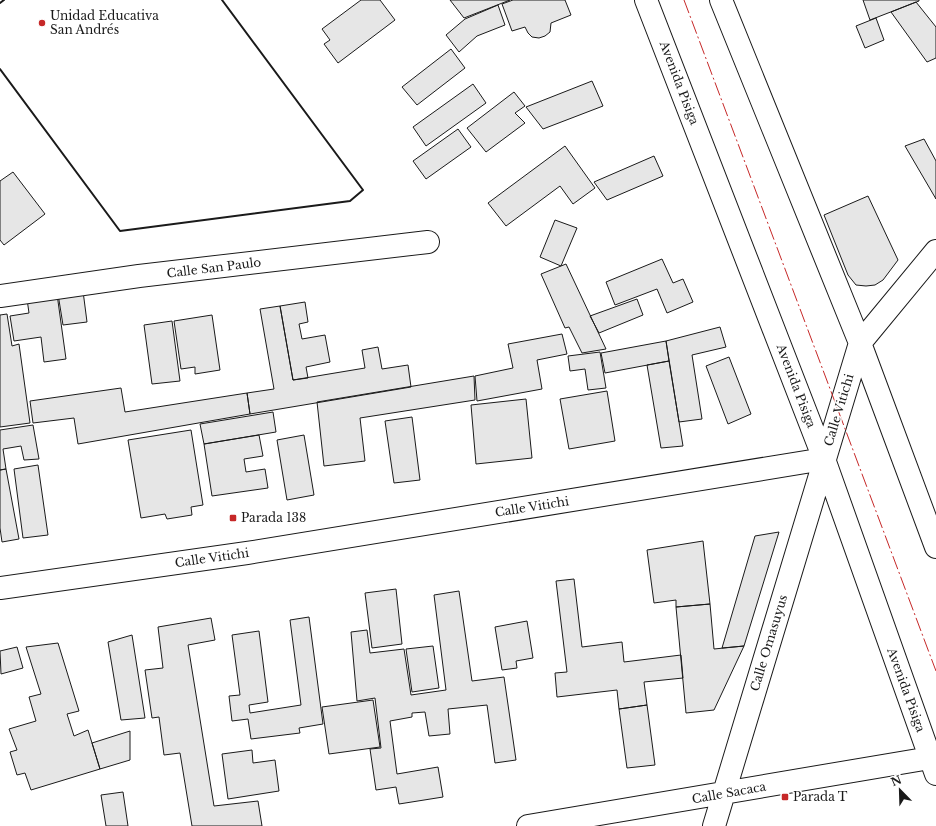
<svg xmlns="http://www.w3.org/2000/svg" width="936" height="826" viewBox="0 0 936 826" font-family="'Libre Baskerville',serif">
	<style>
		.building { fill: #e6e6e6; stroke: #1a1a1a }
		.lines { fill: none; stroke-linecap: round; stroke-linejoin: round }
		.minor-casing { stroke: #1a1a1a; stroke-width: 24 }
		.minor { stroke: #fff; stroke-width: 22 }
		.wall { stroke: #1a1a1a; stroke-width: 2 }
		.power { stroke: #c62828; stroke-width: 1; stroke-dasharray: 14 3 2 3; stroke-linecap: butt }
		.poi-dot { fill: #c62828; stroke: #fff; stroke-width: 1.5 }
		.labels { text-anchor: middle; stroke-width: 3; stroke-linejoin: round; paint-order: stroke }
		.poi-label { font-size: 12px; fill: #1a1a1a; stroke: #fff; text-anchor: start }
		.street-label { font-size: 12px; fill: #1a1a1a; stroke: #fff }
	</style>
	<rect width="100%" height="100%" fill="#fff"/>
	<path class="building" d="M 361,0 L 380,0 L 395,20 L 338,63 L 324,44 L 330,40 L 322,29 Z
		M 450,0 L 510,0 L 464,18 Z
		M 513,0 L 565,0 L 571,15 L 551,23 L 550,32 L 545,36 L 539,38 L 532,37 L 528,33 L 525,27 L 512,31 L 502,4 Z
		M 863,0 L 919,0 L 919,1 L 870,20 Z
		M 916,2 L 936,27 L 936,58 L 927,62 L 891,12 Z
		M 498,5 L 505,25 L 477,36 L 459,52 L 446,35 L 465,19 Z
		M 876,18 L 884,40 L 865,48 L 856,26 Z
		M 451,49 L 465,68 L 417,105 L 402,87 Z
		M 592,81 L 603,106 L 543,129 L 526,107 Z
		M 473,84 L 486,103 L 426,146 L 413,127 Z
		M 514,92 L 525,106 L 515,113 L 525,123 L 486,152 L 467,128 Z
		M 458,129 L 471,147 L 426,179 L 413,161 Z
		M 924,139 L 936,161 L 936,199 L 905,146 Z
		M 565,146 L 595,188 L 573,204 L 560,186 L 506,226 L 488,203 Z
		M 654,156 L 663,176 L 607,200 L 594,182 Z
		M 13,172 L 45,214 L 4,245 L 0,240 L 0,181 Z
		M 868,196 L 898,260 L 883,280 L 875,285 L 866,286 L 856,285 L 848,275 L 824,215 Z
		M 555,220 L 577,228 L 561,266 L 540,257 Z
		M 662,259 L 673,283 L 683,279 L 693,302 L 667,313 L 657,289 L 615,305 L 606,282 Z
		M 566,264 L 606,349 L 582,353 L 569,327 L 565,328 L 541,274 Z
		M 83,291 L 87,322 L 63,325 L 58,294 Z
		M 57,294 L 66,359 L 44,362 L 41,337 L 14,341 L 10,316 L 29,313 L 27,299 Z
		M 637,299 L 643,315 L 599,333 L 590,316 Z
		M 305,302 L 308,322 L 299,324 L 302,339 L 325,335 L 330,362 L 306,367 L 308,378 L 293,380 L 280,306 Z
		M 280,306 L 293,380 L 365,368 L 362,350 L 378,347 L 382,369 L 408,365 L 411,387 L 250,414 L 247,393 L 274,389 L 260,309 Z
		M 7,314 L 12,346 L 19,344 L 30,423 L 0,427 L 0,315 Z
		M 212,315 L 220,370 L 195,374 L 195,367 L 181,369 L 174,321 Z
		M 172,321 L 180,381 L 152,384 L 144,325 Z
		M 720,327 L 726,347 L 692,355 L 702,419 L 679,422 L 666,341 Z
		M 562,334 L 567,354 L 537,360 L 542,389 L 477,401 L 475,376 L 513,368 L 508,344 Z
		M 666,341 L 669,361 L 605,373 L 601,353 Z
		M 600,352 L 606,388 L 588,390 L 585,369 L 570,371 L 568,356 Z
		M 729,357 L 751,414 L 728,424 L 706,366 Z
		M 669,361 L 683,446 L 661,448 L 647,365 Z
		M 474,376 L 475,400 L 360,418 L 365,461 L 324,466 L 317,402 Z
		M 121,388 L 125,412 L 247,393 L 250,414 L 78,444 L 74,418 L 33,423 L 30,401 Z
		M 607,391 L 615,441 L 569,449 L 560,399 Z
		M 526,399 L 532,458 L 476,464 L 471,405 Z
		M 273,412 L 276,432 L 204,444 L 200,424 Z
		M 412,417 L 420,480 L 394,483 L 385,421 Z
		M 33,425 L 39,459 L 24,460 L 21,446 L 3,449 L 6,469 L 0,470 L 0,430 Z
		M 191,430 L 203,505 L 191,507 L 192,515 L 167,519 L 165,514 L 141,518 L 128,440 Z
		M 259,435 L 263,456 L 244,459 L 246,472 L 265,469 L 268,488 L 212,496 L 204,444 Z
		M 304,435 L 314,495 L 287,500 L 277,440 Z
		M 38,465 L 48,535 L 23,538 L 14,469 Z
		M 6,469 L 19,539 L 2,542 L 0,528 L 0,470 Z
		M 779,532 L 744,646 L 722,648 L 755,536 Z
		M 703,541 L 710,604 L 676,607 L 676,600 L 654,603 L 647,550 Z
		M 574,579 L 582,647 L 622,642 L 624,662 L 681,655 L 683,678 L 644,682 L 647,705 L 619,709 L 617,690 L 557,697 L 555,673 L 567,672 L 556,581 Z
		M 396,589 L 402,644 L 372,648 L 365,593 Z
		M 459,591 L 472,681 L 504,677 L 516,760 L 495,763 L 487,705 L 448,709 L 450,734 L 429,736 L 425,712 L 412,713 L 412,717 L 390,721 L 397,774 L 438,767 L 443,797 L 399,804 L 396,787 L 376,790 L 370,749 L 381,748 L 375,698 L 357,701 L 351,632 L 367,630 L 370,653 L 404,649 L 411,695 L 446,690 L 434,595 Z
		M 710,604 L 714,649 L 744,646 L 714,710 L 686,713 L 676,607 Z
		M 309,617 L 323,724 L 299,728 L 300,733 L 251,739 L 248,719 L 232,721 L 229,696 L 240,695 L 232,635 L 259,631 L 268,702 L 249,705 L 250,713 L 301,705 L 290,620 Z
		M 211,618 L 215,640 L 188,645 L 214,806 L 258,801 L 262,826 L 192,826 L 180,753 L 164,755 L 159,717 L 152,718 L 145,670 L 163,668 L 158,627 Z
		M 527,621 L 533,658 L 516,661 L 517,668 L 502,670 L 495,627 Z
		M 132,635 L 145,718 L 121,720 L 108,642 Z
		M 58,643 L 79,711 L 67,714 L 74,736 L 88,730 L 100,769 L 31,790 L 25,773 L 17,775 L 10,752 L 17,750 L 9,729 L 36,721 L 29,697 L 41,694 L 26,647 Z
		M 433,646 L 439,688 L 412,692 L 406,649 Z
		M 17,647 L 23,668 L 1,674 L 0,651 Z
		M 373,700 L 380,747 L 329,754 L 322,707 Z
		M 647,705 L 655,765 L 627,768 L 619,709 Z
		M 130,731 L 130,760 L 100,769 L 92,743 Z
		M 252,750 L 253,763 L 275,760 L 279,791 L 228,799 L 222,754 Z
		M 123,792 L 128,826 L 106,826 L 101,795 Z"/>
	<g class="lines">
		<g class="minor-casing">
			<path id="minor" d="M 646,0 L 824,459 L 936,774
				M 721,0 L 860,343 L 936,547
				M 0,296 L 139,276 L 428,242
				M 0,588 L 247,553 L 824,459
				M 528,826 L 930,758
				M 714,826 L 860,343 L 936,251"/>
		</g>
		<use href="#minor" class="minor"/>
		<path class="wall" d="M 0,3 L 4,0
			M 0,69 L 120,231 L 350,201 L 363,190 L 222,0"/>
		<path class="power" d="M 684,0 L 936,671"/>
	</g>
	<g class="poi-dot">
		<circle cx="42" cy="23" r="4"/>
		<rect x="229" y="514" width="8" height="8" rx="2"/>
		<rect x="781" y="793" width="8" height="8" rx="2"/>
	</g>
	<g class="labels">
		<g class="poi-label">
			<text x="50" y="20">Unidad Educativa<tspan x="50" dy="14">San Andrés</tspan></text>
			<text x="241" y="522">Parada 138</text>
			<text x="793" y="801">Parada T</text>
		</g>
		<g class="street-label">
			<text transform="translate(679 83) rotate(69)" y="4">Avenida Pisiga</text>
			<text transform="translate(214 268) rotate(-7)" y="4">Calle San Paulo</text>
			<text transform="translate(796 386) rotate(69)" y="4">Avenida Pisiga</text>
			<text transform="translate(839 410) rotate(-73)" y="4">Calle Vitichi</text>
			<text transform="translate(532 507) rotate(-9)" y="4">Calle Vitichi</text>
			<text transform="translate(212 558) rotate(-8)" y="4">Calle Vitichi</text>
			<text transform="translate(769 643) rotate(-73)" y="4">Calle Omasuyus</text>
			<text transform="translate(906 690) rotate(70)" y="4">Avenida Pisiga</text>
			<text transform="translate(729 793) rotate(-10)" y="4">Calle Sacaca</text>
		</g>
	</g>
	<g transform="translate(900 790) rotate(337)" stroke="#ffffff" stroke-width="3" paint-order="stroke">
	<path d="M0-3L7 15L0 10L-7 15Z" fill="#1a1a1a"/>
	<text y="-6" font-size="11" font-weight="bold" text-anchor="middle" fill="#1a1a1a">N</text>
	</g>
</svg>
